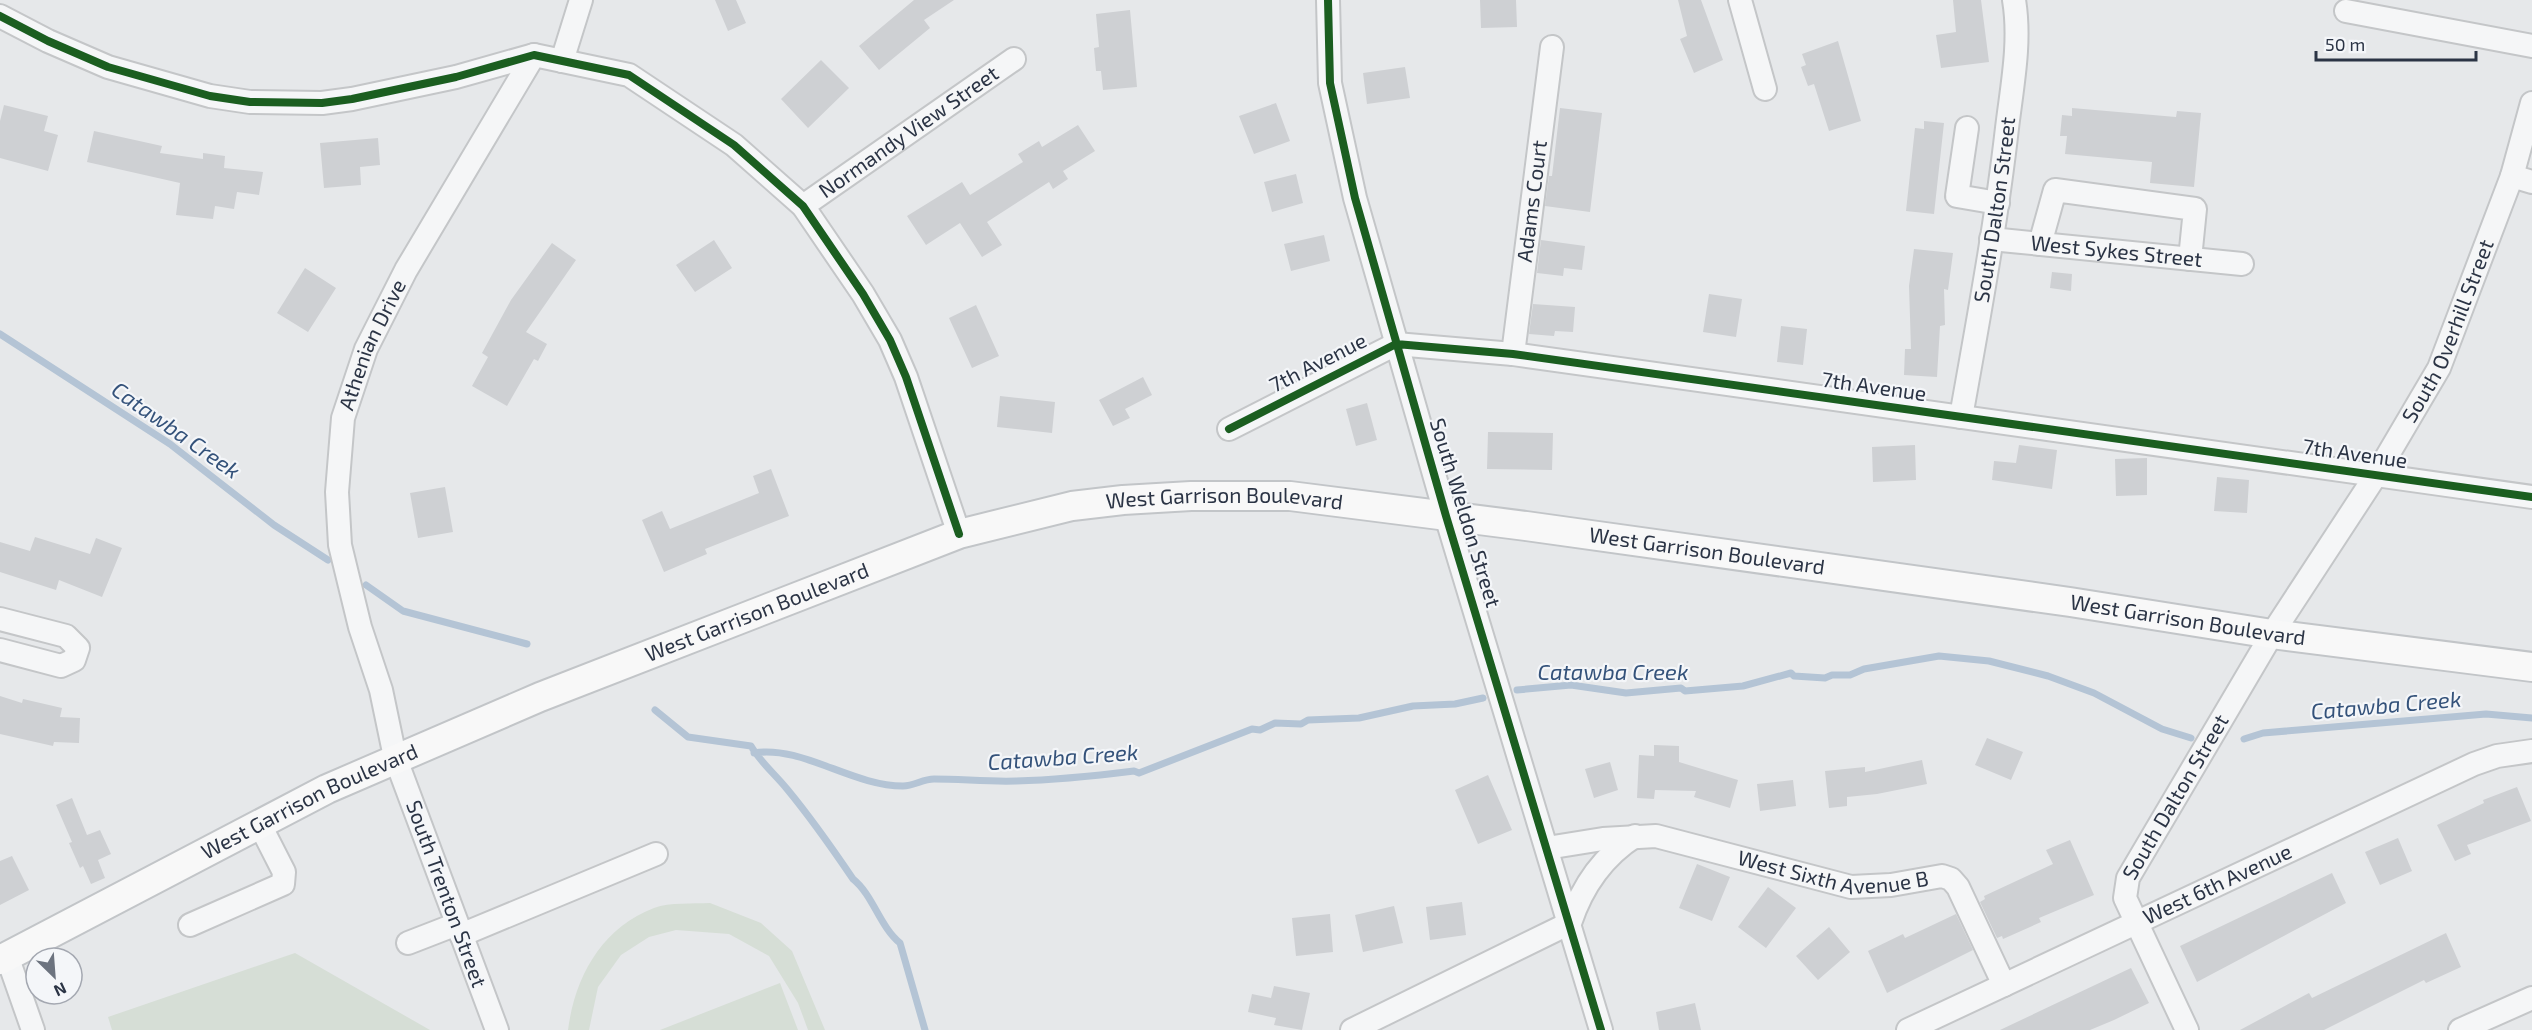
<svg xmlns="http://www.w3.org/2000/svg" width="2532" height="1030" viewBox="0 0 2532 1030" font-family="'Exo 2',sans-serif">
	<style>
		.green { fill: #d6ded6 }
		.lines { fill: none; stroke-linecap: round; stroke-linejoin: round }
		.stream { stroke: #b4c4d5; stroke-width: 7 }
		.building { fill: #ced0d3 }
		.minor-casing { stroke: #c4c6c8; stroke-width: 26 }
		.major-casing { stroke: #c2c5c8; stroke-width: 32 }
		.minor { stroke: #f5f6f7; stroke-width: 22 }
		.major { stroke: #f8f8f8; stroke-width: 28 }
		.cycleway-casing { stroke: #f4f6f9; stroke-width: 11 }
		.cycleway { stroke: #1b5e20; stroke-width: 8 }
		.labels { text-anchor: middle; stroke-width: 4.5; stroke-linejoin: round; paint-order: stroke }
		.street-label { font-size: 21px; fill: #2b3445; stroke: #f4f6f9 }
		.water-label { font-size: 22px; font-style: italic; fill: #34527a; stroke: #f4f6f9 }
	</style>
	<rect width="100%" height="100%" fill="#e6e8ea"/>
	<path class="green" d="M 710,903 L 761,923 L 792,951 L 825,1030 L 808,1030 L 798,1003 L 769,956 L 729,934 L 676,930 L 649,937 L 621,955 L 598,987 L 589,1030 L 568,1030 C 575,976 602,928 654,908 C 670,902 693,904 710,903 Z
		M 295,953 L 430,1030 L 112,1030 L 108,1017 Z
		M 780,983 L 798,1030 L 660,1030 Z"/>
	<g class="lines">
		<path class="stream" d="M 0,334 L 170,444 L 274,525 L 328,560
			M 366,585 L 403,611 L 527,644
			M 1517,690 L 1571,685 L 1626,693 L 1681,688 L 1685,691 L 1743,686 L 1791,673 L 1794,676 L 1825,678 L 1832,675 L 1850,675 L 1864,669 L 1939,656 L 1989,661 L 2048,676 L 2094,693 L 2162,729 L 2191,738
			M 655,710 L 688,737 L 751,746 C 761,763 775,774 787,789 C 811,818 832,848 853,879 C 873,895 880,927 900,943 L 925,1030
			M 2244,739 L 2263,733 L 2486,714 L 2532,718
			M 754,753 C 802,745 852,786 903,786 C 914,786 923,779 934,779 C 961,779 989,782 1016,781 C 1055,780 1094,776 1134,771 L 1139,773 L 1252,729 L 1260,730 L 1275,723 L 1301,724 L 1308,720 L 1359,718 L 1413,706 L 1455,704 L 1483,698"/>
	</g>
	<path class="building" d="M 715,0 L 736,0 L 746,23 L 728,31 Z
		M 914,0 L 954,0 L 924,20 L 930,28 L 879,70 L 859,46 Z
		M 1480,0 L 1516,0 L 1517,27 L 1481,28 Z
		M 1678,0 L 1701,0 L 1723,60 L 1694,73 L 1680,39 L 1687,36 Z
		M 1953,0 L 1981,0 L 1989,62 L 1941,68 L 1936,35 L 1956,32 Z
		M 1130,10 L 1137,87 L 1103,90 L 1101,71 L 1096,71 L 1094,48 L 1099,47 L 1096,14 Z
		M 1838,41 L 1861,121 L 1829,131 L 1814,84 L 1808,86 L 1801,67 L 1806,65 L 1802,54 Z
		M 821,60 L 849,88 L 808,128 L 781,99 Z
		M 1405,67 L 1410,98 L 1367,104 L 1363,73 Z
		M 1276,103 L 1290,141 L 1254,154 L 1239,116 Z
		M 4,105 L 48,116 L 44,131 L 58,135 L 48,171 L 0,158 L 0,121 Z
		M 1560,108 L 1602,113 L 1590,212 L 1545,206 L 1549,176 L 1552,176 Z
		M 2072,108 L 2176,117 L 2177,111 L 2201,113 L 2194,187 L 2150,183 L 2152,162 L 2065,154 L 2067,136 L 2060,136 L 2062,115 L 2072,116 Z
		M 1924,121 L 1944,123 L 1934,214 L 1906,211 L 1915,128 L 1924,129 Z
		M 1078,125 L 1095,151 L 1063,171 L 1068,179 L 1053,189 L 1049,182 L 987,222 L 1002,245 L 982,257 L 960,223 L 926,245 L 907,216 L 962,182 L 970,195 L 1023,162 L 1018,154 L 1039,141 L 1042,147 Z
		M 94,131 L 162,146 L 160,153 L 203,159 L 203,153 L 225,156 L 224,168 L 263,172 L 259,195 L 237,192 L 234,209 L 215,206 L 213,219 L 176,215 L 180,183 L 87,162 Z
		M 378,138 L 380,165 L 360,167 L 361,185 L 324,188 L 320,143 Z
		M 1296,174 L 1303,203 L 1272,212 L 1264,182 Z
		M 1324,235 L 1330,261 L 1291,271 L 1284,244 Z
		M 714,240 L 732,268 L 695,292 L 676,265 Z
		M 1541,240 L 1585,246 L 1582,270 L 1564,268 L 1563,276 L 1537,273 Z
		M 552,243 L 576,260 L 526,332 L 547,344 L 538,361 L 534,359 L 507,406 L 472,386 L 488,357 L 482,353 L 511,300 Z
		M 1914,249 L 1953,253 L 1948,290 L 1944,289 L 1945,325 L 1940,326 L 1937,377 L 1904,375 L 1905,349 L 1911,349 L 1909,286 Z
		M 305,268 L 336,288 L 308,332 L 277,313 Z
		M 2052,272 L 2072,274 L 2071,291 L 2050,288 Z
		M 1709,294 L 1742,299 L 1736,337 L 1703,332 Z
		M 1533,304 L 1575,307 L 1573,332 L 1555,331 L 1554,336 L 1529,334 Z
		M 976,305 L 999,356 L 972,368 L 949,318 Z
		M 1781,326 L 1807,329 L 1803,365 L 1777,362 Z
		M 1143,377 L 1152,395 L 1125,409 L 1130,418 L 1113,426 L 1099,400 Z
		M 1000,396 L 1055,402 L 1052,433 L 997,427 Z
		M 1367,403 L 1377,440 L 1356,446 L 1346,409 Z
		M 1488,432 L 1553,433 L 1552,470 L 1487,469 Z
		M 1915,445 L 1916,480 L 1873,482 L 1872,447 Z
		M 2019,445 L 2057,450 L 2052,489 L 1992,480 L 1994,461 L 2016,463 Z
		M 2147,458 L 2147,495 L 2116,496 L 2115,459 Z
		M 771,469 L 789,516 L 705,549 L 707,554 L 664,572 L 642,520 L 662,511 L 670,529 L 759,493 L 753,476 Z
		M 2217,477 L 2249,480 L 2247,513 L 2214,511 Z
		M 445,487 L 453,532 L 418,538 L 410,493 Z
		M 35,537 L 90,554 L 96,538 L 122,548 L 102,597 L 59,580 L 56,590 L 0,572 L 0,542 L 30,551 Z
		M 0,696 L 22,703 L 23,699 L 62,708 L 60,717 L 80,718 L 79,743 L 54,742 L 53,746 L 0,734 Z
		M 1987,738 L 2023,752 L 2011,780 L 1975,765 Z
		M 1654,745 L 1679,746 L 1679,762 L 1738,780 L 1730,808 L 1694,797 L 1696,791 L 1655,790 L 1654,799 L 1637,798 L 1639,755 L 1654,756 Z
		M 1922,760 L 1927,784 L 1877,794 L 1847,797 L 1847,806 L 1829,808 L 1825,771 L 1865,767 L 1865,772 Z
		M 1610,762 L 1618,790 L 1594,798 L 1585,769 Z
		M 1488,775 L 1512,830 L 1478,844 L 1455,790 Z
		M 1793,780 L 1796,806 L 1760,811 L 1757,784 Z
		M 2517,787 L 2531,821 L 2467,845 L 2471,854 L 2455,861 L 2437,825 L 2484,803 L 2483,800 Z
		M 72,798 L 87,835 L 100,830 L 111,854 L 98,860 L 105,878 L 91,884 L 83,866 L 80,868 L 69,843 L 72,842 L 56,805 Z
		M 2398,838 L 2412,871 L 2380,885 L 2365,852 Z
		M 2070,840 L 2094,895 L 2039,918 L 2041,922 L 2003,939 L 2002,936 L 1997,938 L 1980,902 L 1985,899 L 1984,896 L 2053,864 L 2046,850 Z
		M 12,856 L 29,890 L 0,905 L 0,861 Z
		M 1697,864 L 1730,877 L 1712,921 L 1679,908 Z
		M 2332,873 L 2346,903 L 2197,982 L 2180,946 Z
		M 1768,887 L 1796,908 L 1766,948 L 1738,927 Z
		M 1462,902 L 1466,935 L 1430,940 L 1426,907 Z
		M 1394,906 L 1403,943 L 1363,952 L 1355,915 Z
		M 1330,914 L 1333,952 L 1296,956 L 1292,918 Z
		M 1956,914 L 1973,950 L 1887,993 L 1868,951 L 1903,934 L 1905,938 Z
		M 1829,927 L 1850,952 L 1818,980 L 1796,956 Z
		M 2446,933 L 2461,967 L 2426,983 L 2424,980 L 2324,1030 L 2240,1030 L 2309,993 L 2312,998 Z
		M 2131,968 L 2149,1003 L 2114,1020 L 2090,1030 L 2000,1030 Z
		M 1274,986 L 1310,993 L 1302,1030 L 1274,1025 L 1276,1018 L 1248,1012 L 1252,994 L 1271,998 Z
		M 1695,1003 L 1701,1030 L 1659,1030 L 1656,1012 Z"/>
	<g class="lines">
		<g class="minor-casing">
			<g id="minor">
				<path d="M 1328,0 L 1330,83 L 1355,198 L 1446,516 L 1601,1030"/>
				<path d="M 1740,0 L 1765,89"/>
				<path d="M 2346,11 L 2532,46"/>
				<path d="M 0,16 L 48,41 L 108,67 L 210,96 L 250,102 L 322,103 L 352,99 L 456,77 L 534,55 L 629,75 L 734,145 L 803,206 L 863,294 L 890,340 L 906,377 L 959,534"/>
				<path d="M 562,61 L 581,0"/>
				<path d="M 1967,128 L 1957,196 L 1998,203"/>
				<path d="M 2512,176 L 2532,182"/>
				<path id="s1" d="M 803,206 L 1014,59"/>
				<path id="s2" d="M 1991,239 L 2242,264"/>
				<path d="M 2040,244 L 2055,190 L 2195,209 L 2190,259"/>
				<path id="s3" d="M 1513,354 L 1552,47"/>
				<path id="s4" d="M 1961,417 C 1978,321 1996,225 2007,128 C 2012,86 2021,42 2014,0"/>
				<path d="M 1229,429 L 1396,344 L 1513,354 L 2532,497"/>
				<path d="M 0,619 L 66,636 L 78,648 L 74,660 L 61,666 L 0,650"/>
				<path id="s5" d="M 1547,848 L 1603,839 L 1656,836 L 1851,887 L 1891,885 L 1942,876 L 1951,879 L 1958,887 L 2004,985"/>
				<path d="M 190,925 L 283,884 L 284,872 L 259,823"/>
				<path d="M 461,935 L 656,854"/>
				<path d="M 408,943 L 457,924"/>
				<path d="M 7,956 L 33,1030"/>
				<path id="s6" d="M 497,1030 L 395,757 L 381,690 L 360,627 L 340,545 L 337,492 L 343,418 L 366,349 L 406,270 L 534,55"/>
				<path d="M 1352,1030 L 1570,923 C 1582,887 1602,857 1635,836"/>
				<path id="s7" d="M 1908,1030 L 2474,764 L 2497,756 L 2532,751"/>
				<path id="s8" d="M 2187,1030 L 2125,898 L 2128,878 L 2272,634 L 2376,475 L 2439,368 L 2512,176 L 2532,103"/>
				<path d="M 2460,1030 L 2532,998"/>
			</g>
		</g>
		<g class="major-casing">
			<g id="major">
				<path id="s9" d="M 0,960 L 327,789 L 540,697 L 959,534 L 1072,506 L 1123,500 L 1191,496 L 1290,496 L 1526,526 L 2070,602 L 2272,634 L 2532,667"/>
			</g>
		</g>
		<use href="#minor" class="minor"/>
		<use href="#major" class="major"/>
		<g class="cycleway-casing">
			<path id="cycleway" d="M 1328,0 L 1330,83 L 1355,198 L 1446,516 L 1601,1030
				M 0,16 L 48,41 L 108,67 L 210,96 L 250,102 L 322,103 L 352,99 L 456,77 L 534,55 L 629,75 L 734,145 L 803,206 L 863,294 L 890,340 L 906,377 L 959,534
				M 1229,429 L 1396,344 L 1513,354 L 2532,497"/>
		</g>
		<use href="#cycleway" class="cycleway"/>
	</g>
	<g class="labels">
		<g class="street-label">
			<text dy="7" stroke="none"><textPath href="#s1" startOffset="129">Normandy View Street</textPath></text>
			<text dy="7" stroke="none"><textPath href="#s3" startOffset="154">Adams Court</textPath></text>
			<text dy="7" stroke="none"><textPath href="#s4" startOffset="210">South Dalton Street</textPath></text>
			<text dy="7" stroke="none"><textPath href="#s2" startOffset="126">West Sykes Street</textPath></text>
			<text dy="7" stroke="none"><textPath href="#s8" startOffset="801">South Overhill Street</textPath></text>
			<text dy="7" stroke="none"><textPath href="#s6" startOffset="717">Athenian Drive</textPath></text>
			<text transform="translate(1318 363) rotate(-27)" y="7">7th Avenue</text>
			<text transform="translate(1874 387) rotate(8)" y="7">7th Avenue</text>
			<text transform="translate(2355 454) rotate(8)" y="7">7th Avenue</text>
			<text dy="7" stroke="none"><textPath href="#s9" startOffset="1320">West Garrison Boulevard</textPath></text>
			<text transform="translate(1465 513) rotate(73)" y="7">South Weldon Street</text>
			<text dy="7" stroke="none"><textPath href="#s9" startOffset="1806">West Garrison Boulevard</textPath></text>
			<text dy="7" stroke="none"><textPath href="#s9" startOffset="834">West Garrison Boulevard</textPath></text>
			<text dy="7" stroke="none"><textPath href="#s9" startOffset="2292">West Garrison Boulevard</textPath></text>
			<text dy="7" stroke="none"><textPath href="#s8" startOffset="260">South Dalton Street</textPath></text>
			<text dy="7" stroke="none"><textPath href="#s9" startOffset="348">West Garrison Boulevard</textPath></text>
			<text dy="7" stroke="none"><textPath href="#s5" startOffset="292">West Sixth Avenue B</textPath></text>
			<text dy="7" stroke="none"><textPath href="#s7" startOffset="342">West 6th Avenue</textPath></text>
			<text transform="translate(446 894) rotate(70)" y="7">South Trenton Street</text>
		</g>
		<g class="water-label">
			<text transform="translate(176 430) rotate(35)" y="8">Catawba Creek</text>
			<text x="1613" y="680">Catawba Creek</text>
			<text transform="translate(2386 705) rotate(-5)" y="8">Catawba Creek</text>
			<text transform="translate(1063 757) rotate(-4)" y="8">Catawba Creek</text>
		</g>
	</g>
	<g transform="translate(54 976) rotate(155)"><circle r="28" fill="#f4f6f9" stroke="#a4a8b1" stroke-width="1.5"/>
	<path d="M0-4.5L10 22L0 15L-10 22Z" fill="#6c737f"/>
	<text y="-9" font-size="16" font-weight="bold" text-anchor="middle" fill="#2b3445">N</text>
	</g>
	<path d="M2316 51v9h160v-9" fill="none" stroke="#2b3445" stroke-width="3"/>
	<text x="2325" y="51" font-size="18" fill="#2b3445" stroke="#f4f6f9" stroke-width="4.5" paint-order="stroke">50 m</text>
</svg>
